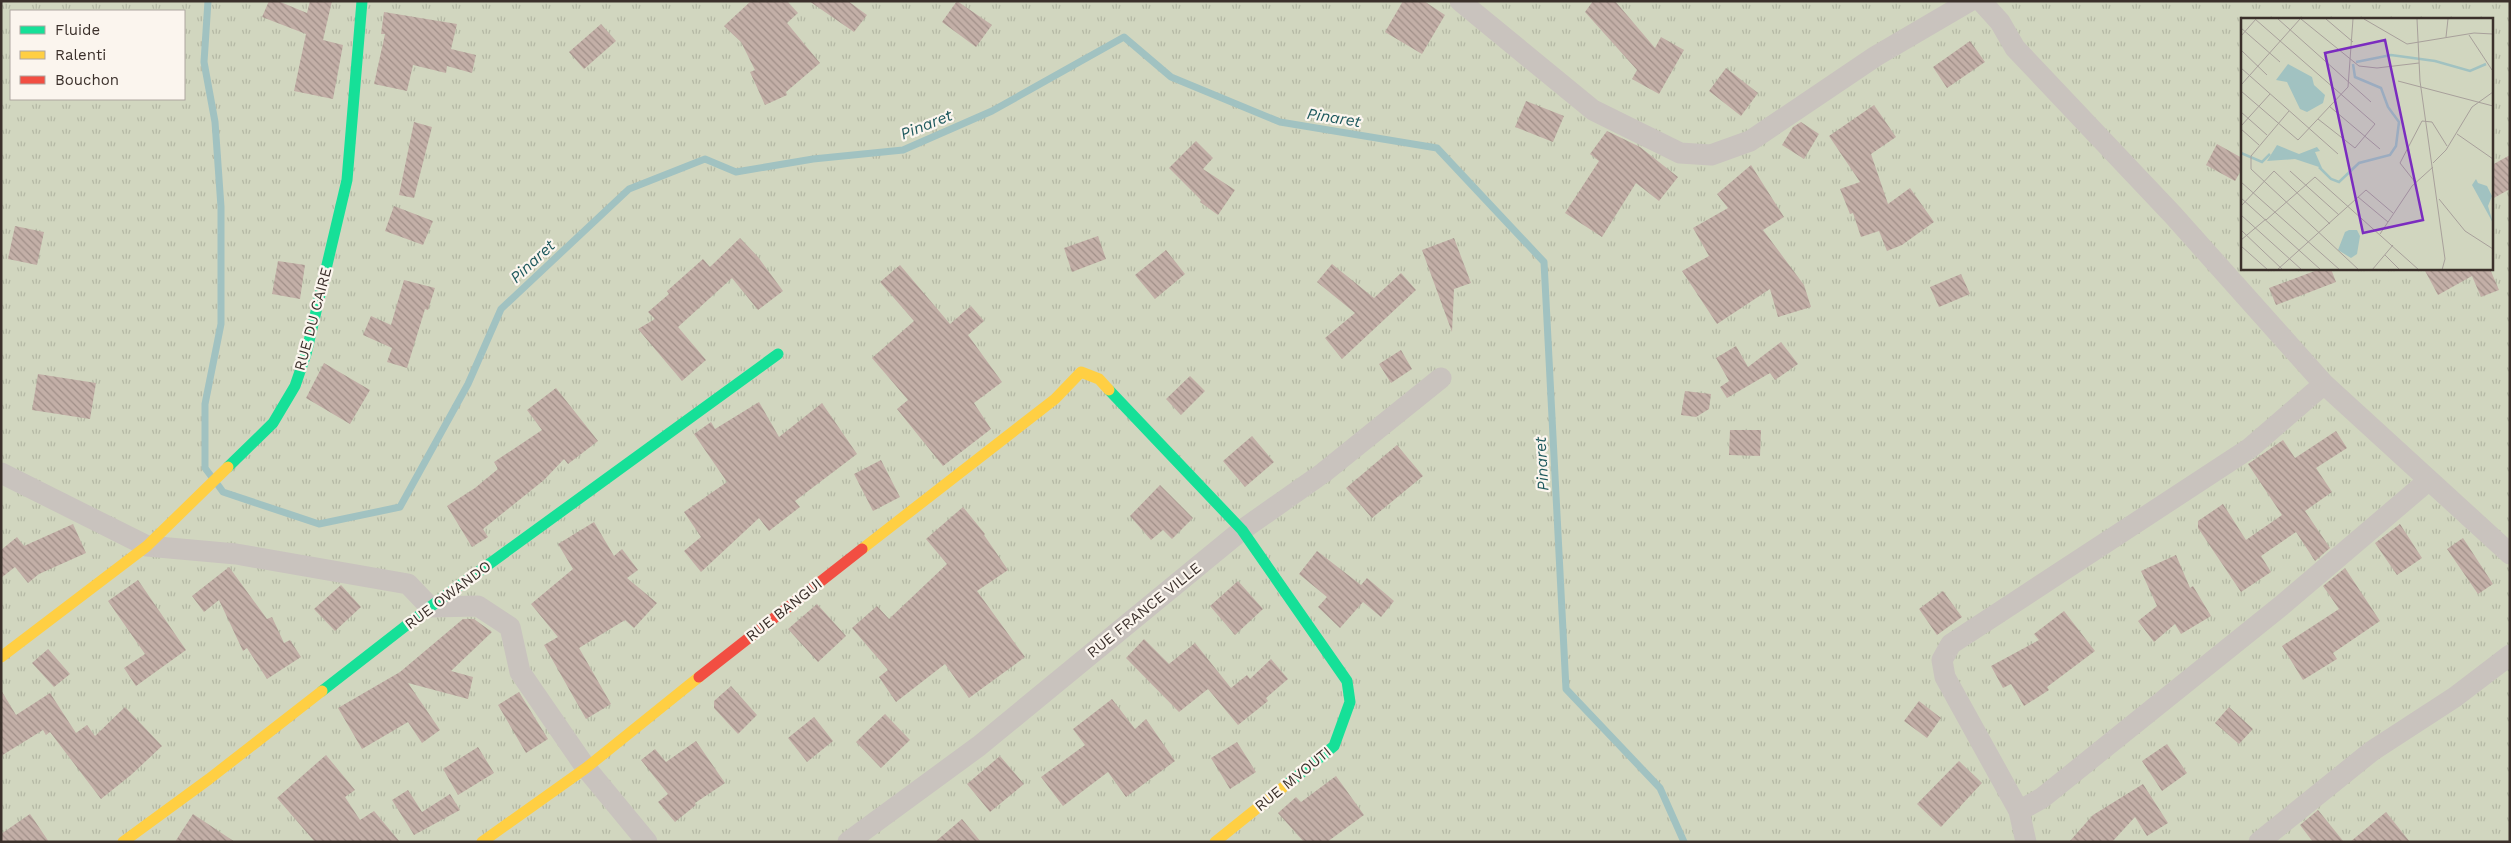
<svg xmlns="http://www.w3.org/2000/svg" width="2511" height="843" viewBox="0 0 2511 843" font-family="'Work Sans',sans-serif">
	<style>
		.grass { fill: url(#grass-tufts); fill-rule: evenodd }
		.lines { fill: none; stroke-linecap: round; stroke-linejoin: round }
		.stream { stroke: #a1c2c1; stroke-width: 7 }
		.building { fill: url(#building-back-hatch) }
		.street { stroke: #c9c3be; stroke-width: 21 }
		.fast { stroke: #16e098; stroke-width: 11 }
		.slow { stroke: #ffcf43; stroke-width: 11 }
		.jam { stroke: #f24e42; stroke-width: 11 }
		.labels { text-anchor: middle; stroke-width: 4.5; stroke-linejoin: round; paint-order: stroke }
		.street-label { font-size: 15px; fill: #3b302b; stroke: #fbf5ee }
		.water-label { font-size: 16px; font-style: italic; fill: #1f5a5e; stroke: #fbf5ee }
		.inset-river { fill: none; stroke: #a1c2c1; stroke-width: 2.5 }
		.inset-road { fill: none; stroke: #a8a09b; stroke-width: 1 }
		.view { fill: #7b2cbf; fill-opacity: 0.15; stroke: #7b2cbf; stroke-width: 2.5 }
		.inset-edge { fill: none; stroke: #3b302b; stroke-width: 2.5 }
	</style>
	<defs>
		<pattern id="grass-tufts" width="24" height="20" patternUnits="userSpaceOnUse" patternTransform="scale(1.25)"><rect width="24" height="20" fill="#d1d6bf"/><path d="M3 7l-1-3M5 7V3M7 7l1-3M15 17l-1-3M17 17v-4M19 17l1-3" fill="none" stroke="#b4b8a4"/></pattern>
		<pattern id="building-back-hatch" width="6" height="6" patternUnits="userSpaceOnUse" patternTransform="scale(1.25)"><rect width="6" height="6" fill="#c3afa7"/><path d="M-1 5l2 2M0 0l6 6M5-1l2 2" fill="none" stroke="#a08f88"/></pattern>
	</defs>
	<rect width="100%" height="100%" fill="#f0ebe5"/>
	<path class="grass" d="M 1,1 L 2510,1 L 2510,842 L 1,842 ZM 11,11 L 184,11 L 184,99 L 11,99 ZM 2242,19 L 2492,19 L 2492,269 L 2242,269 Z"/>
	<g class="lines">
		<path class="stream" d="M 208,1 L 204,62 L 215,122 L 221,207 L 221,324 L 205,404 L 205,468 L 211,476
			M 218,485 L 223,492 L 319,524 L 400,507 L 468,384 L 501,309 L 629,189 L 705,159 L 736,172 L 813,159 L 903,150 L 992,111 L 1124,37 L 1171,77 L 1280,122 L 1437,148 L 1544,262 L 1566,689 L 1660,788 L 1684,842"/>
	</g>
	<path class="building" d="M 269,1 L 278,1 L 307,13 L 310,1 L 332,1 L 323,40 L 343,45 L 333,99 L 294,91 L 306,34 L 262,17 Z
		M 751,1 L 787,1 L 798,13 L 787,23 L 820,63 L 786,92 L 787,95 L 765,105 L 750,72 L 755,70 L 741,42 L 724,26 Z
		M 809,1 L 848,1 L 867,15 L 854,32 Z
		M 957,1 L 992,25 L 976,47 L 942,22 Z
		M 1403,1 L 1424,1 L 1445,15 L 1422,54 L 1385,32 Z
		M 1593,1 L 1615,1 L 1655,48 L 1661,37 L 1684,50 L 1659,94 L 1632,79 L 1637,70 L 1585,12 Z
		M 384,12 L 457,24 L 451,49 L 476,55 L 472,73 L 447,66 L 446,73 L 413,65 L 407,91 L 374,84 L 385,34 L 381,34 Z
		M 601,24 L 616,41 L 584,69 L 569,52 Z
		M 1970,41 L 1985,62 L 1947,88 L 1933,67 Z
		M 1726,68 L 1758,93 L 1741,116 L 1709,91 Z
		M 1526,101 L 1564,116 L 1553,142 L 1515,127 Z
		M 1874,105 L 1896,137 L 1871,154 L 1888,204 L 1910,188 L 1934,222 L 1902,245 L 1887,251 L 1879,231 L 1861,237 L 1853,213 L 1850,214 L 1840,189 L 1860,182 L 1829,136 Z
		M 414,122 L 432,127 L 414,198 L 399,195 Z
		M 1801,122 L 1819,134 L 1804,159 L 1782,145 L 1793,127 Z
		M 1607,131 L 1640,147 L 1678,177 L 1659,201 L 1636,183 L 1602,237 L 1565,213 L 1599,161 L 1590,154 Z
		M 1196,141 L 1213,158 L 1203,169 L 1235,190 L 1218,215 L 1200,202 L 1201,200 L 1169,168 Z
		M 2217,144 L 2242,158 L 2242,169 L 2235,181 L 2206,165 Z
		M 2510,155 L 2510,189 L 2492,199 L 2492,165 Z
		M 1751,165 L 1784,217 L 1763,230 L 1804,285 L 1811,307 L 1778,317 L 1770,289 L 1717,324 L 1682,271 L 1709,256 L 1693,228 L 1728,208 L 1717,194 Z
		M 394,206 L 433,221 L 423,245 L 385,231 Z
		M 15,226 L 44,232 L 37,265 L 8,259 Z
		M 1098,236 L 1106,259 L 1072,272 L 1064,248 Z
		M 740,238 L 758,257 L 783,291 L 758,310 L 732,278 L 678,327 L 706,360 L 682,381 L 638,329 L 655,319 L 648,312 L 669,294 L 667,291 L 703,259 L 710,267 Z
		M 1454,238 L 1471,283 L 1454,289 L 1452,332 L 1422,250 Z
		M 1166,250 L 1185,274 L 1155,299 L 1135,275 Z
		M 278,261 L 305,265 L 300,299 L 272,294 Z
		M 1332,264 L 1374,298 L 1401,273 L 1416,290 L 1342,359 L 1325,338 L 1355,313 L 1317,282 Z
		M 900,265 L 950,324 L 971,306 L 984,321 L 968,335 L 1002,382 L 974,403 L 991,429 L 943,466 L 897,409 L 908,400 L 872,358 L 914,321 L 880,282 Z
		M 2320,269 L 2331,269 L 2336,282 L 2276,305 L 2269,288 Z
		M 2424,269 L 2490,269 L 2499,290 L 2481,297 L 2472,276 L 2438,295 Z
		M 1961,274 L 1970,294 L 1939,307 L 1930,287 Z
		M 404,280 L 435,288 L 428,310 L 425,309 L 407,368 L 387,362 L 392,348 L 363,335 L 371,316 L 391,325 Z
		M 1781,342 L 1798,364 L 1775,380 L 1770,373 L 1727,398 L 1720,387 L 1729,381 L 1716,358 L 1736,346 L 1748,367 Z
		M 1401,350 L 1412,369 L 1391,383 L 1379,364 Z
		M 324,363 L 370,390 L 350,424 L 306,398 Z
		M 38,374 L 96,383 L 90,419 L 32,410 Z
		M 1190,376 L 1205,391 L 1181,415 L 1166,399 Z
		M 556,388 L 598,441 L 568,464 L 564,459 L 544,480 L 483,529 L 488,537 L 472,547 L 447,506 L 475,488 L 498,469 L 494,462 L 542,430 L 527,410 Z
		M 1685,391 L 1711,394 L 1709,409 L 1696,417 L 1681,415 Z
		M 759,402 L 779,437 L 822,403 L 857,454 L 795,501 L 800,507 L 769,531 L 759,518 L 701,572 L 684,551 L 701,537 L 684,512 L 727,482 L 694,434 L 711,422 L 715,429 Z
		M 1730,430 L 1761,430 L 1760,456 L 1729,455 Z
		M 2336,431 L 2347,448 L 2316,468 L 2332,492 L 2305,511 L 2330,548 L 2315,561 L 2296,532 L 2261,556 L 2271,572 L 2241,592 L 2198,528 L 2198,521 L 2223,504 L 2246,540 L 2282,515 L 2248,464 L 2283,440 L 2295,458 Z
		M 1252,436 L 1274,462 L 1245,487 L 1223,461 Z
		M 1397,445 L 1423,476 L 1372,518 L 1346,488 Z
		M 881,460 L 900,497 L 873,511 L 854,474 Z
		M 1160,485 L 1193,518 L 1172,539 L 1163,530 L 1151,540 L 1130,516 Z
		M 963,507 L 985,534 L 984,535 L 1008,570 L 977,591 L 1025,657 L 969,698 L 945,664 L 896,702 L 879,677 L 888,670 L 852,628 L 877,606 L 889,619 L 947,564 L 926,539 Z
		M 594,522 L 614,556 L 622,549 L 638,570 L 627,578 L 657,603 L 634,628 L 625,620 L 579,648 L 611,704 L 586,719 L 544,645 L 558,637 L 531,604 L 573,569 L 558,544 Z
		M 73,524 L 86,553 L 39,574 L 28,583 L 15,567 L 1,578 L 1,550 L 17,537 L 24,546 Z
		M 2400,524 L 2422,558 L 2397,575 L 2375,543 Z
		M 2463,538 L 2493,584 L 2478,594 L 2447,549 Z
		M 1317,551 L 1361,585 L 1367,578 L 1394,601 L 1381,617 L 1363,602 L 1340,628 L 1318,607 L 1327,597 L 1299,574 Z
		M 2176,555 L 2190,588 L 2193,586 L 2211,616 L 2181,634 L 2175,624 L 2154,642 L 2138,621 L 2157,606 L 2141,571 Z
		M 229,567 L 267,619 L 272,617 L 284,643 L 290,640 L 301,657 L 267,679 L 247,648 L 243,651 L 219,600 L 204,612 L 192,596 Z
		M 2345,568 L 2380,621 L 2333,653 L 2337,659 L 2303,680 L 2282,646 L 2339,609 L 2323,586 Z
		M 138,580 L 186,650 L 136,686 L 124,668 L 145,654 L 108,601 Z
		M 1238,581 L 1263,609 L 1235,635 L 1210,606 Z
		M 341,585 L 361,607 L 335,631 L 314,609 Z
		M 1943,591 L 1962,617 L 1937,635 L 1919,609 Z
		M 817,604 L 846,636 L 818,662 L 788,629 Z
		M 2064,611 L 2095,651 L 2047,687 L 2049,690 L 2024,706 L 2011,684 L 2003,688 L 1991,666 L 2039,640 L 2034,634 Z
		M 463,619 L 474,619 L 492,632 L 451,671 L 473,677 L 468,699 L 408,683 L 440,730 L 422,743 L 408,722 L 362,749 L 338,708 L 400,672 Z
		M 1144,639 L 1169,664 L 1195,643 L 1231,688 L 1247,675 L 1250,679 L 1271,659 L 1288,679 L 1266,698 L 1268,701 L 1238,725 L 1208,689 L 1179,712 L 1126,658 Z
		M 48,649 L 70,674 L 54,687 L 32,663 Z
		M 731,686 L 757,715 L 738,734 L 714,708 L 714,701 Z
		M 1,690 L 16,715 L 50,693 L 76,733 L 87,725 L 95,736 L 125,707 L 162,746 L 131,775 L 101,799 L 50,732 L 46,735 L 43,730 L 1,756 Z
		M 519,692 L 548,739 L 526,753 L 498,705 Z
		M 1112,699 L 1135,729 L 1146,719 L 1175,761 L 1126,797 L 1108,772 L 1063,806 L 1041,777 L 1085,745 L 1073,729 Z
		M 1919,701 L 1941,718 L 1927,738 L 1904,721 Z
		M 2229,707 L 2253,729 L 2239,744 L 2215,723 Z
		M 885,714 L 910,740 L 881,768 L 856,742 Z
		M 814,717 L 833,741 L 807,762 L 788,738 Z
		M 696,741 L 725,783 L 695,803 L 696,805 L 675,822 L 658,802 L 668,794 L 641,760 L 655,749 L 666,762 Z
		M 1237,742 L 1256,772 L 1230,789 L 1211,758 Z
		M 2167,744 L 2187,773 L 2162,791 L 2142,761 Z
		M 478,747 L 494,773 L 458,795 L 443,769 Z
		M 326,755 L 355,790 L 345,797 L 360,820 L 374,811 L 400,842 L 315,842 L 277,798 Z
		M 1000,756 L 1024,784 L 990,812 L 967,784 Z
		M 1959,761 L 1982,783 L 1941,827 L 1917,804 Z
		M 1336,776 L 1364,815 L 1327,842 L 1304,842 L 1278,813 L 1296,797 L 1301,802 Z
		M 2143,784 L 2168,823 L 2147,836 L 2135,817 L 2112,842 L 2069,842 L 2093,815 Z
		M 408,790 L 422,812 L 450,794 L 460,810 L 414,835 L 392,800 Z
		M 2318,810 L 2344,842 L 2313,842 L 2300,825 Z
		M 2386,812 L 2410,842 L 2350,842 Z
		M 30,814 L 49,842 L 1,842 L 1,834 Z
		M 193,814 L 235,842 L 175,842 Z
		M 962,819 L 981,842 L 935,842 Z"/>
	<g class="lines">
		<path class="street" d="M 1460,1 L 1593,110 L 1680,153 L 1711,155 L 1750,141 L 1876,56 L 1970,1
			M 1981,1 L 2000,22 L 2015,48 L 2173,215 L 2324,384 L 2510,554
			M 1,473 L 147,546 L 236,554 L 408,584 L 430,607 L 478,606 L 510,627 L 520,672 L 586,768 L 647,842
			M 2019,811 L 2042,798 L 2281,606 L 2429,480
			M 848,842 L 979,746 L 1242,530 L 1323,473 L 1441,378
			M 2026,842 L 2019,811 L 1945,677 L 1942,660 L 1951,644 L 2250,448 L 2324,384
			M 2259,842 L 2372,751 L 2455,697 L 2510,655"/>
		<path class="fast" d="M 1109,390 L 1242,530 L 1347,681 L 1350,702 L 1334,746 L 1286,785
			M 228,467 L 273,423 L 295,386 L 306,354 L 347,180 L 362,1
			M 322,691 L 430,607 L 778,354"/>
		<path class="slow" d="M 862,549 L 1055,399 L 1081,372 L 1099,379 L 1109,390
			M 1,657 L 147,546 L 228,467
			M 123,842 L 209,779 L 322,691
			M 482,842 L 586,768 L 699,677
			M 1215,842 L 1286,785"/>
		<path class="jam" d="M 699,677 L 862,549"/>
	</g>
	<g class="labels">
		<g class="street-label">
			<text transform="translate(313 319) rotate(-75)" y="5">RUE DU CAIRE</text>
			<text transform="translate(448 595) rotate(-37)" y="5">RUE OWANDO</text>
			<text transform="translate(784 610) rotate(-38)" y="5">RUE BANGUI</text>
			<text transform="translate(1144 610) rotate(-39)" y="5">RUE FRANCE VILLE</text>
			<text transform="translate(1293 779) rotate(-39)" y="5">RUE MVOUTI</text>
		</g>
		<g class="water-label">
			<text transform="translate(1334 117) rotate(9)" y="6">Pinaret</text>
			<text transform="translate(926 124) rotate(-22)" y="6">Pinaret</text>
			<text transform="translate(532 261) rotate(-43)" y="6">Pinaret</text>
			<text transform="translate(1541 464) rotate(-93)" y="6">Pinaret</text>
		</g>
	</g>
	<g transform="translate(2241 18)">
		<rect width="252" height="252" fill="#f0ebe5"/>
		<path d="M 0,1 L 252,1 L 252,252 L 0,252 Z" fill="#d1d6bf"/>
		<path d="M 47,46 L 71,59 L 73,67 L 84,77 L 82,85 L 66,94 L 59,91 L 46,64 L 35,62 ZM 36,127 L 58,136 L 76,129 L 79,133 L 74,134 L 81,150 L 54,141 L 26,143 ZM 235,161 L 237,165 L 246,168 L 251,178 L 247,188 L 252,205 L 231,167 ZM 108,212 L 116,212 L 119,218 L 116,236 L 110,240 L 97,232 L 104,214 Z" fill="#a1c2c1"/>
		<path class="inset-river" d="M 115,44 L 150,37 L 194,43 L 229,53 L 245,46M 0,135 L 21,144 L 29,136M 78,149 L 90,161 L 98,164 L 118,145 L 149,137 L 155,128 L 158,104 L 147,89 L 140,70 L 114,59 L 112,46"/>
		<path class="inset-road" d="M 14,1 L 134,106 L 114,130 L 77,101M 37,1 L 130,84M 60,1 L 118,48 L 136,50 L 178,45M 85,1 L 112,24M 123,1 L 166,26 L 233,15 L 252,16M 176,1 L 179,63 L 204,241 L 201,252M 0,10 L 39,44M 228,17 L 251,52M 0,18 L 15,1M 205,19 L 207,1M 0,32 L 26,57M 0,50 L 97,136M 157,63 L 252,88M 0,67 L 59,1M 0,73 L 57,122 L 107,69 L 112,1M 88,88 L 139,131M 48,93 L 10,138 L 10,151 L 118,252M 0,94 L 26,117M 0,108 L 29,76M 0,111 L 18,127M 216,116 L 252,141M 192,145 L 205,132 L 231,89 L 252,74M 49,153 L 98,197M 0,164 L 99,252M 174,164 L 159,145 L 181,103 L 191,104 L 206,128M 117,179 L 147,204M 0,180 L 80,252M 198,181 L 224,213 L 252,231M 0,188 L 33,153 L 89,206M 0,197 L 61,252M 25,202 L 74,159 L 178,252M 0,212 L 42,252M 139,216 L 171,168 L 192,149M 0,222 L 25,201M 0,228 L 27,252M 144,237 L 159,252M 36,252 L 125,172 L 152,195M 131,252 L 152,227"/>
		<path class="view" d="M 144,22 L 182,202 L 122,215 L 84,35 Z"/>
		<rect width="252" height="252" class="inset-edge"/>
	</g>
	<rect width="2511" height="843" fill="none" stroke="#3b302b" stroke-width="5"/>
	<rect x="10" y="10" width="175" height="90" fill="#fbf5ee" stroke="#aea6a0"/>
	<rect x="20" y="26" width="25" height="8" fill="#16e098" stroke="#aea6a0"/>
	<text x="55" y="35" font-size="15" fill="#3b302b">Fluide</text>
	<rect x="20" y="51" width="25" height="8" fill="#ffcf43" stroke="#aea6a0"/>
	<text x="55" y="60" font-size="15" fill="#3b302b">Ralenti</text>
	<rect x="20" y="76" width="25" height="8" fill="#f24e42" stroke="#aea6a0"/>
	<text x="55" y="85" font-size="15" fill="#3b302b">Bouchon</text>
</svg>
